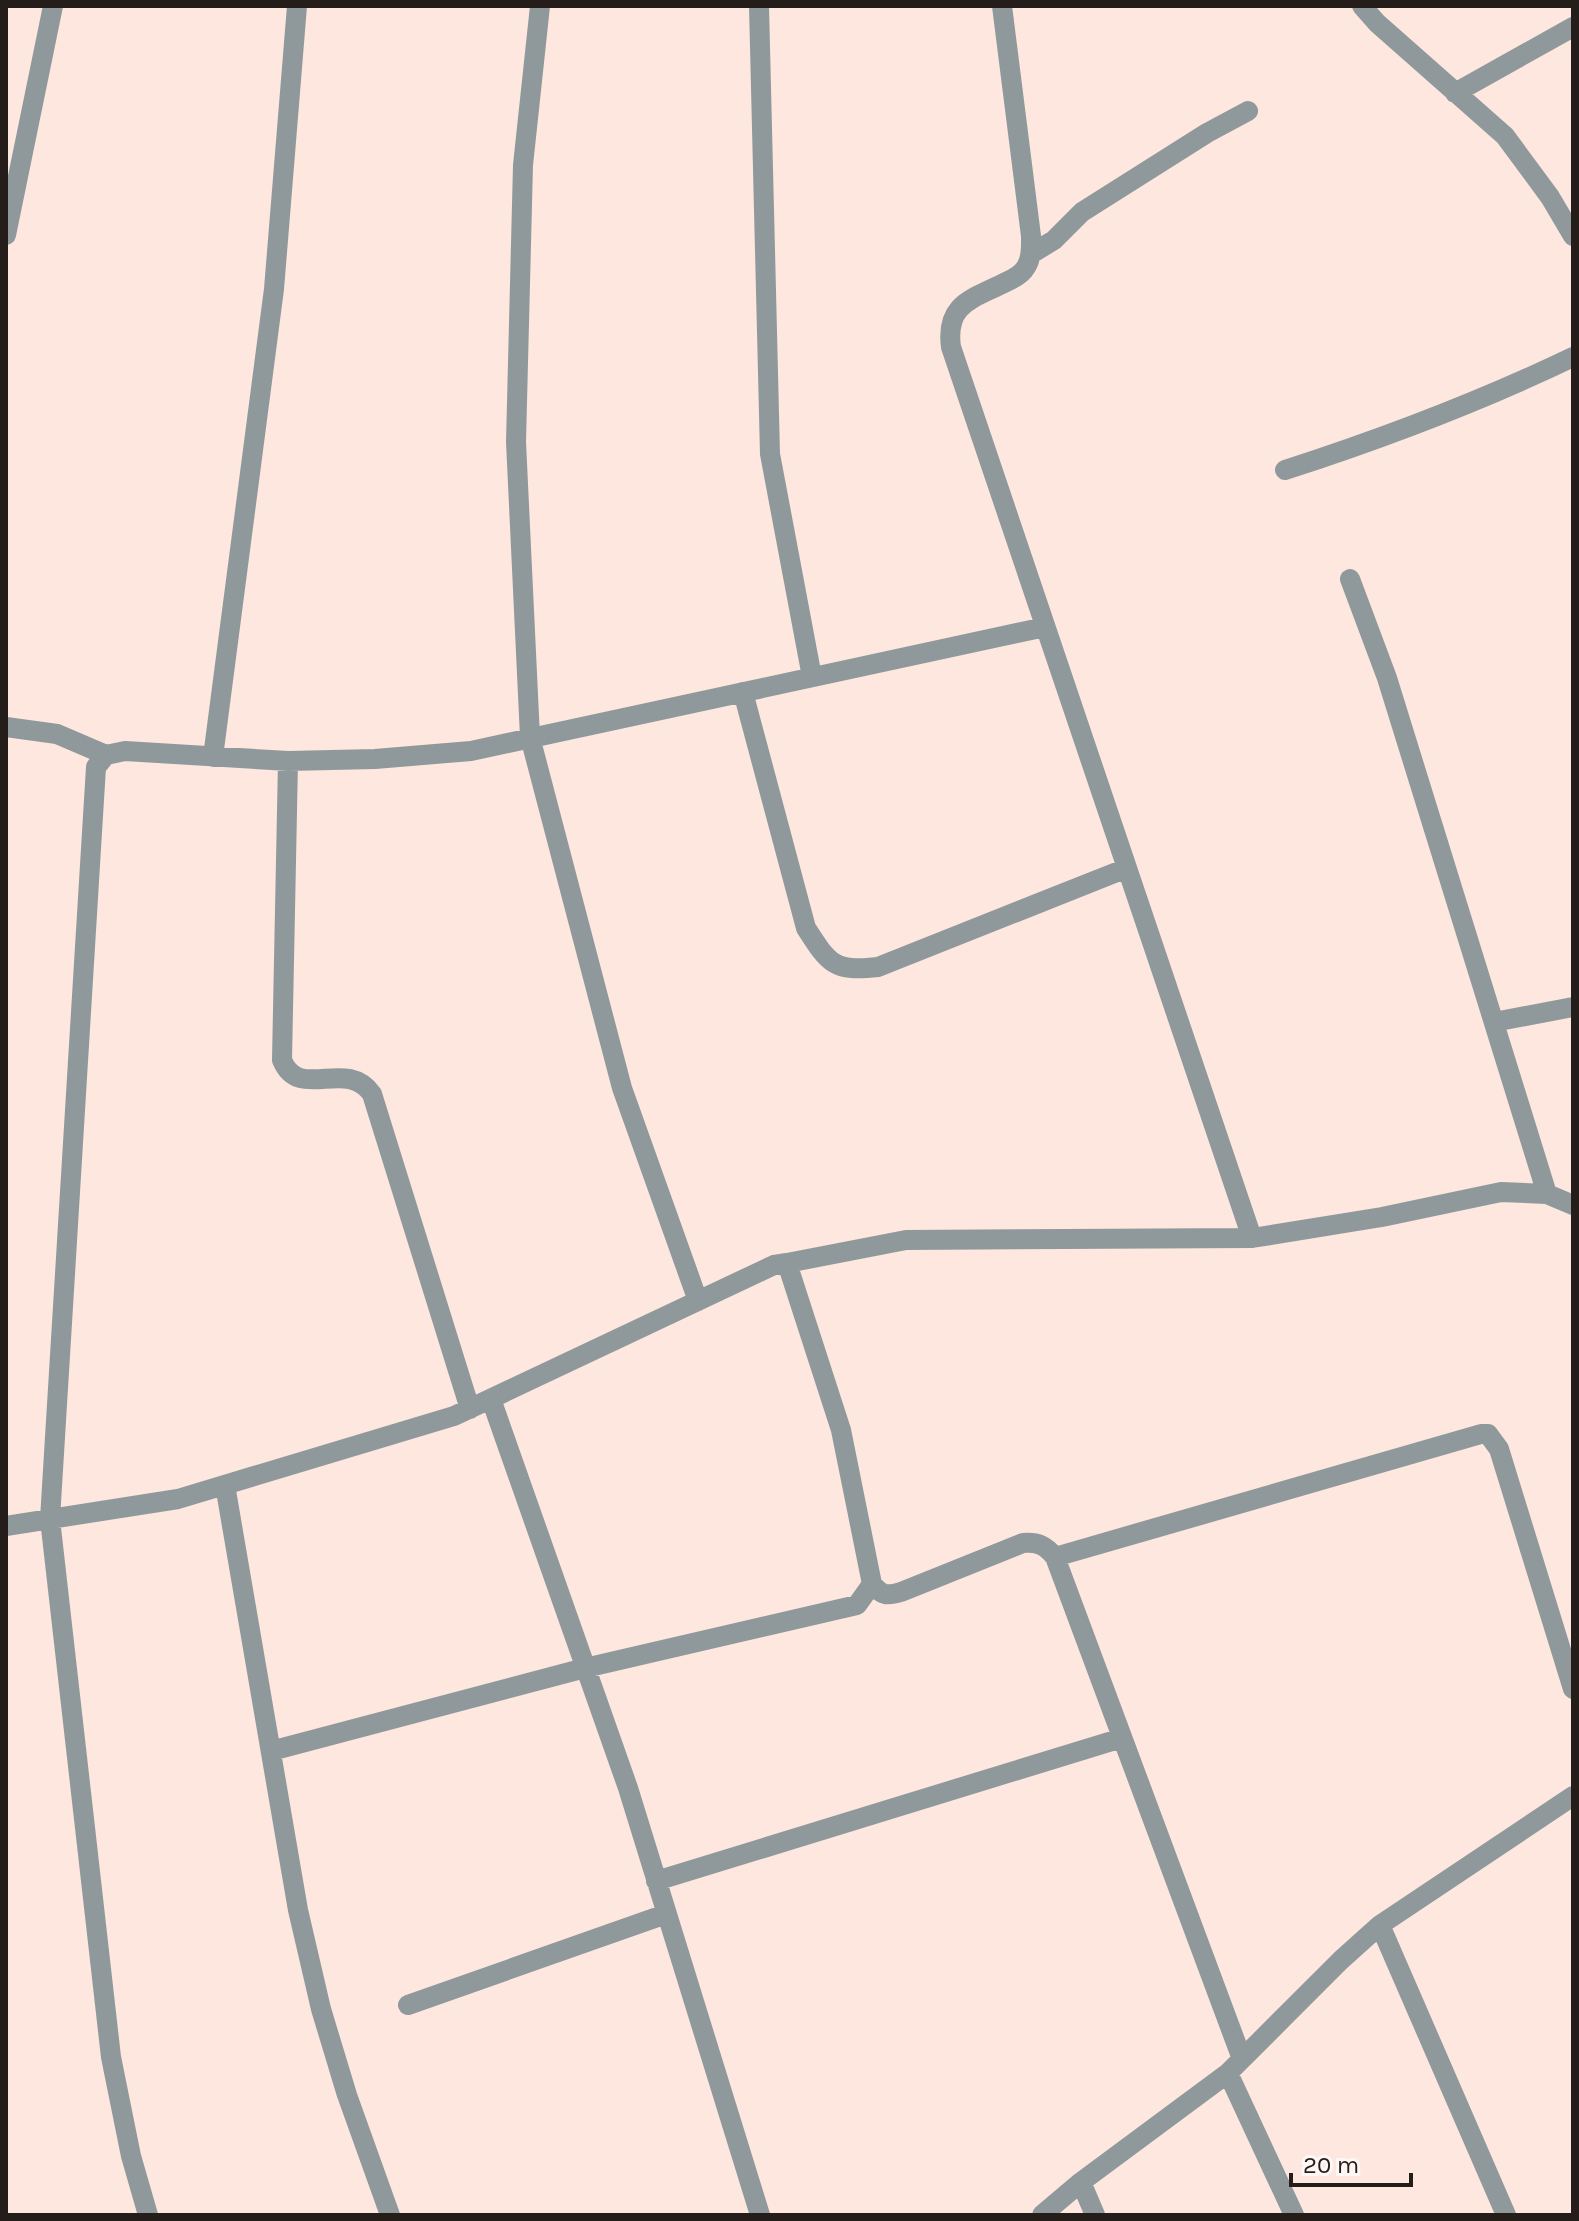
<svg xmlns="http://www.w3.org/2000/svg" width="1579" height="2221" viewBox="0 0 1579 2221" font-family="Karla,sans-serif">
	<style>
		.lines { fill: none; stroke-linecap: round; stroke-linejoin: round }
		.minor { stroke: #8f999c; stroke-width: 20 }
	</style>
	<rect width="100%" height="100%" fill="#fde7de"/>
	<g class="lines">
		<path class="minor" d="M 540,6 L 523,165 L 516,442 L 530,737 L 622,1088 L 698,1301
			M 759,6 L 770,454 L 812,677
			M 1002,6 L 1031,236 C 1031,247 1032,258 1026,267 C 1022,274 1013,279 1006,282 C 973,299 945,303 951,347 L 1252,1238
			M 1362,6 L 1377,23 L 1505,136 L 1550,197 L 1573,236
			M 1455,93 L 1573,27
			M 6,235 L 53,6
			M 1031,254 L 1054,240 L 1082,212 L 1207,133 L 1248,111
			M 1285,470 C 1384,438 1479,402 1573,357
			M 1350,579 L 1387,678 L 1547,1194
			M 743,692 L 806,928 C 829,964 834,972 878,967 L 1127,868
			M 6,727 L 57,734 L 106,755
			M 213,757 L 274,289 L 297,6
			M 288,761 L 282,1060 C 299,1102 346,1057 372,1094 L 470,1409
			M 1494,1022 L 1573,1007
			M 787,1263 L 841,1430 L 872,1584 C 882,1596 887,1596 901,1592 L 1023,1543 C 1038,1542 1045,1545 1055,1557 L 1242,2059
			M 491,1399 L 628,1788 L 760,2215
			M 225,1485 L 298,1910 L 321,2009 L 347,2095 L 390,2215
			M 6,1526 L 178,1499 L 454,1416 L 774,1265 L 787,1263 L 906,1240 L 1252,1238 L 1382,1217 L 1501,1192 L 1547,1194 L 1573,1205
			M 1055,1557 L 1481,1434 L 1488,1434 L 1499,1449 L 1573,1689
			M 271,1751 L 585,1668 L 857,1605 L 872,1584
			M 656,1881 L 1122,1738
			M 1380,1925 L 1506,2215
			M 408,2005 L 666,1914
			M 1228,2073 L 1294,2215
			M 1081,2182 L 1095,2215
			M 148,2215 L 131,2156 L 111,2057 L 50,1519 L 96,767 L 106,755 L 125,751 L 288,761 L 375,759 L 471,751 L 1045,627
			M 1042,2215 L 1081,2182 L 1228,2073 L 1341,1960 L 1380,1925 L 1573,1796"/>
	</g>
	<rect width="1579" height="2221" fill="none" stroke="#251d1a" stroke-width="16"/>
	<path d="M1291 2173v12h120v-12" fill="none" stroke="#251d1a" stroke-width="4"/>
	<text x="1303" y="2173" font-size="24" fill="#251d1a" stroke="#fdf8f6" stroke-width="6" paint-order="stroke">20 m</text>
</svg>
